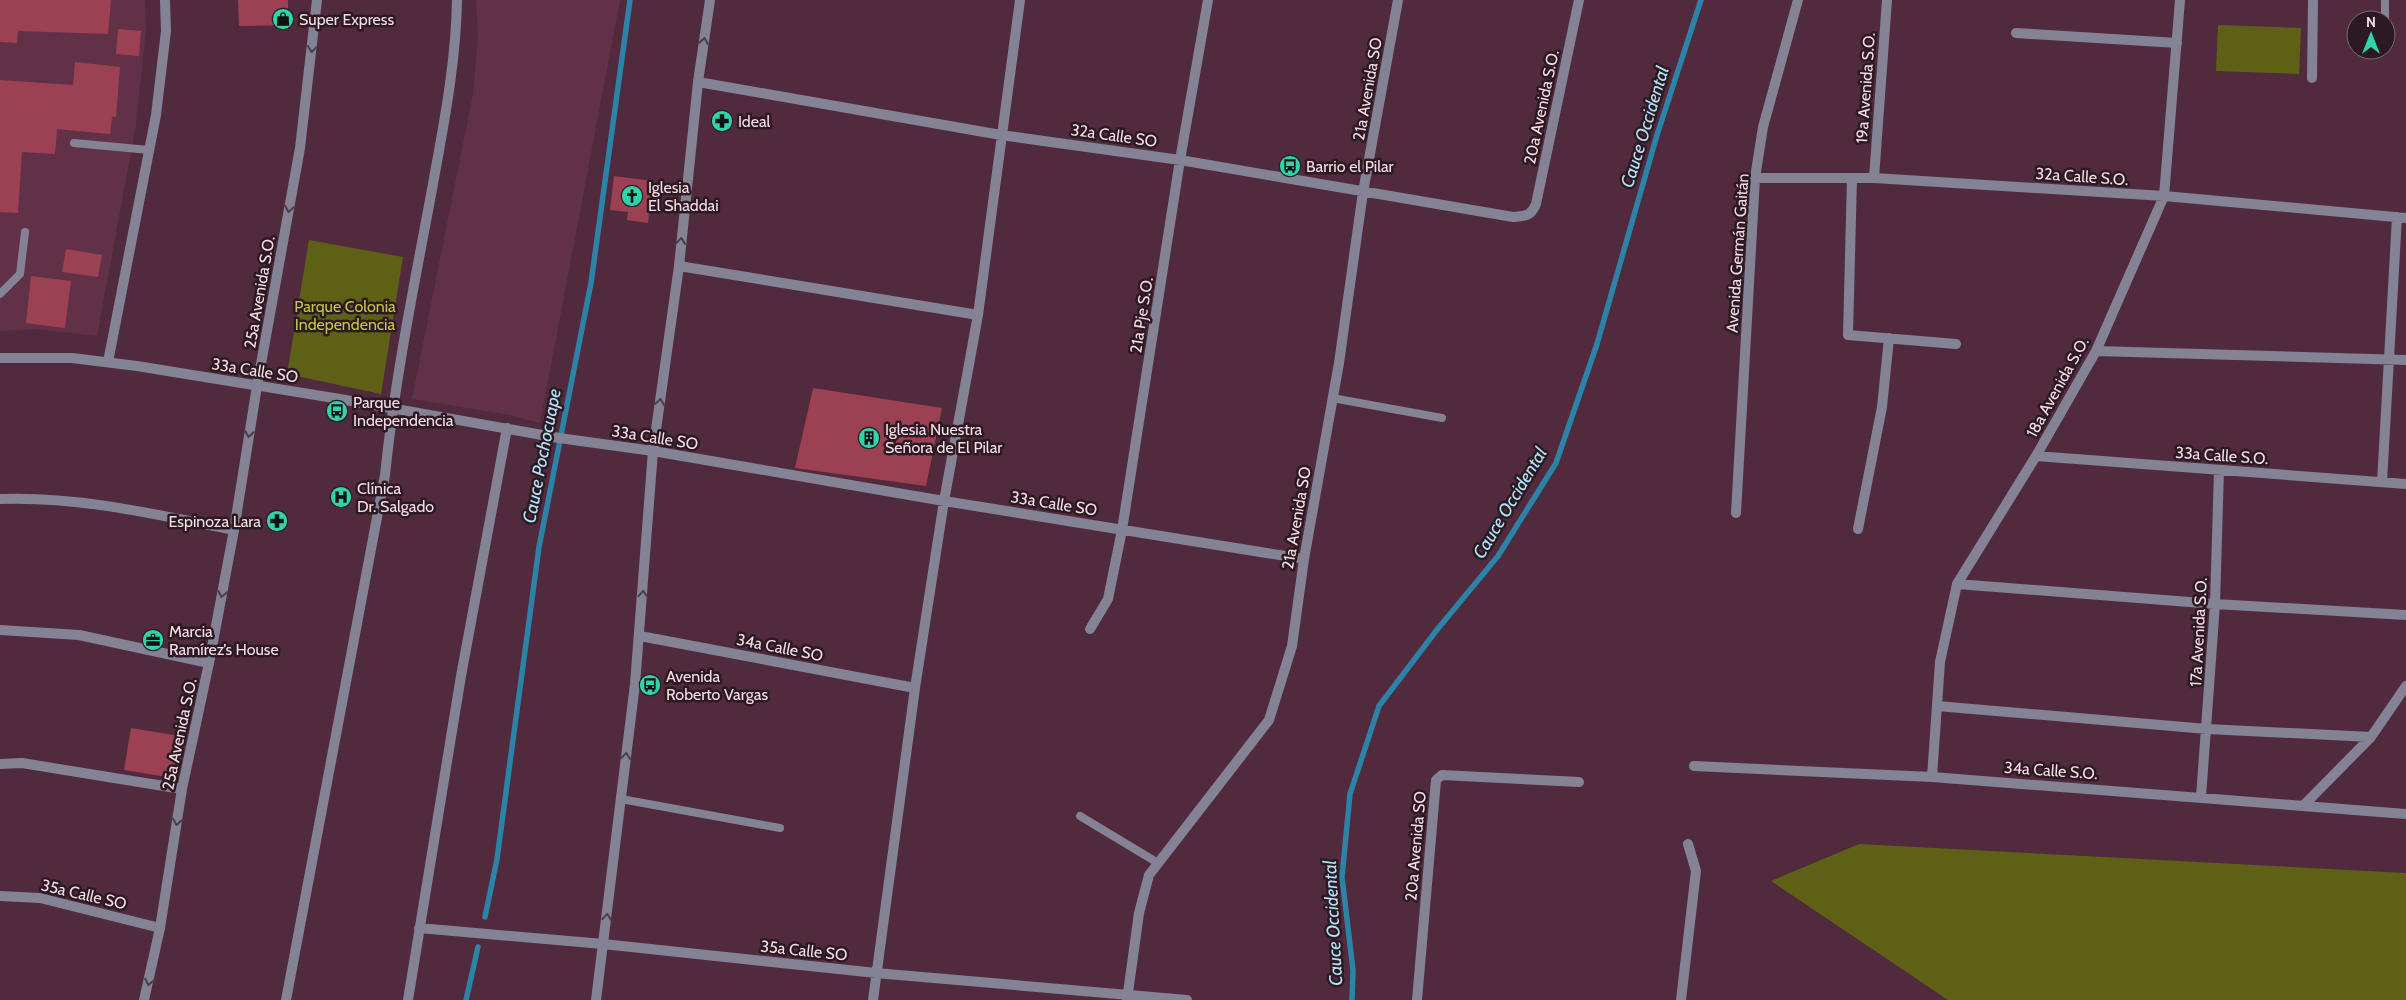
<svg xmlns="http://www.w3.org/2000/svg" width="2406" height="1000" viewBox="0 0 2406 1000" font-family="Cabin,sans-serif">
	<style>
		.built { fill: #613148 }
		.green { fill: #5e6016 }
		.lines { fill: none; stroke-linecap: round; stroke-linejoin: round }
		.stream { stroke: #2c83a8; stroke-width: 5.5 }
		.building { fill: #9c4153 }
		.service { stroke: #848295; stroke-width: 8 }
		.minor { stroke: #848295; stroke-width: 10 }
		.tertiary { stroke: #848295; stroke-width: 10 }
		.oneway { stroke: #4b3e4a }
		.labels { text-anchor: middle; stroke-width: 5; stroke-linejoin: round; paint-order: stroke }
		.poi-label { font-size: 16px; fill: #f7dce7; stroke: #2c1a22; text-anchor: start }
		.street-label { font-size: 16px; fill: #f7dce7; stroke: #2c1a22 }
		.park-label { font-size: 16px; fill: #c5c741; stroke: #2c1a22 }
		.water-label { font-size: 18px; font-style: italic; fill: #b3e3fc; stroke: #2c1a22 }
	</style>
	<rect width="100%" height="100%" fill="#522a3e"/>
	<path class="built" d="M 0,0 L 145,0 L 146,29 L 136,125 L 97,336 L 35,329 L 0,331 Z
		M 476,0 L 620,0 L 540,423 L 510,415 L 412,399 L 473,94 L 478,38 Z"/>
	<path class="green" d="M 2218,25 L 2301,28 L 2299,74 L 2216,71 Z
		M 309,240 L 403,257 L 381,394 L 287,374 Z
		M 1859,844 L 2406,873 L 2406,1000 L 1948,1000 L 1771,881 Z"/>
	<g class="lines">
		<path class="stream" d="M 485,917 L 497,859 L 539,547 L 591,283 L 630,0
			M 466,1000 L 478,947
			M 1352,1000 L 1353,970 L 1342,877 L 1350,794 L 1379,706 L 1436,631 L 1498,556 L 1556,463 L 1597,344 L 1657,135 L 1701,0"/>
	</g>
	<path class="building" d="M 0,0 L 111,0 L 108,34 L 18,31 L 17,43 L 0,42 Z
		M 238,0 L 288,0 L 288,25 L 239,26 Z
		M 118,29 L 141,31 L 139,56 L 116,54 Z
		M 75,62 L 120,67 L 116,117 L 112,117 L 110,134 L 57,129 L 55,154 L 22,152 L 18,213 L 0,212 L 0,80 L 73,85 Z
		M 614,176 L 653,181 L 648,223 L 627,220 L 628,212 L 610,210 Z
		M 66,249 L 102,255 L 98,277 L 62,272 Z
		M 31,276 L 71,281 L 65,328 L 26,323 Z
		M 813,388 L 942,408 L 926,486 L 795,468 Z
		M 131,728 L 180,736 L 173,778 L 124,770 Z"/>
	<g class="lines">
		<path class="service" d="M 2385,0 L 2385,20
			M 74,143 L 149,150
			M 0,294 L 20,274 L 25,232
			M 1332,398 L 1442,418
			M 621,799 L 780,828
			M 1080,816 L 1158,863"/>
		<path class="minor" d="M 2016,33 L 2177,43
			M 2312,78 L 2313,0
			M 698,82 L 1001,135 L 1180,160 L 1513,217 C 1526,216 1531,216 1536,204 L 1579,0
			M 1755,178 L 1874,178 L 2164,196 L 2406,218
			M 1852,178 L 1848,335 L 1956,344
			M 1874,178 L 1887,0
			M 679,266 L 978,315
			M 2096,351 L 2406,360
			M 108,362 L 156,115 L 166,31 L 165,0
			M 653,451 L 944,501 L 1304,559
			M 2036,456 L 2406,484
			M 2382,482 L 2397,217
			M 0,499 C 79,496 158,515 234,530
			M 1736,513 L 1755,178 L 1763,127 L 1798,0
			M 1858,529 L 1882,407 L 1889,338
			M 1957,584 L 2215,604 L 2406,615
			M 1090,629 L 1108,599 L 1122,530 L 1180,160 L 1208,0
			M 0,630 L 79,635 L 209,663
			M 640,636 L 915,688
			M 1937,706 L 2207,729 L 2371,737
			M 0,764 L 22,763 L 182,789
			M 1694,766 L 1932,777 L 2406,814
			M 1932,777 L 1940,662 L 1957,584 L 2036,456 L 2096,351 L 2164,196 L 2180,0
			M 2201,797 L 2215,604 L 2219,470
			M 2303,806 L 2371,737 L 2406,686
			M 0,896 L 40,898 L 160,928
			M 419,928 L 603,944 L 876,973 L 1187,1000
			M 286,1000 L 385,475 C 395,377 415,281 433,184 C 444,123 456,62 457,0
			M 408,1000 L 461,676 L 507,428
			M 873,1000 L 915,688 L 944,501 L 978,315 L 1020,0
			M 1127,1000 L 1139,913 L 1149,875 L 1269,720 L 1292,646 L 1304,559 L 1339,363 L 1363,192 L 1398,0
			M 1417,1000 L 1436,780 L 1442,775 L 1579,782
			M 1681,1000 L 1696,871 L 1688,844"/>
		<path class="tertiary" d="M 0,358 L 72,358 L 137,366 L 340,399 L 559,438 L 653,451
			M 144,1000 L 160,928 L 182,789 L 209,663 L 234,530 L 257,386 L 300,148 L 317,0
			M 596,1000 L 635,684 L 653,451 L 679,266 L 698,82 L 710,0"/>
	</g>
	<defs><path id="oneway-chevron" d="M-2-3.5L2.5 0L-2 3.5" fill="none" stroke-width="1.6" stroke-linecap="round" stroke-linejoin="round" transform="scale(1.25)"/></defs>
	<g class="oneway">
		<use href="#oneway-chevron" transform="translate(704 41) rotate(-81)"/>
		<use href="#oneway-chevron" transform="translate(312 49) rotate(96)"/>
		<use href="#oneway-chevron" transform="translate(289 209) rotate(100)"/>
		<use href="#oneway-chevron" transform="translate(681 241) rotate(-85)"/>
		<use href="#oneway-chevron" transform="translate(660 402) rotate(-82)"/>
		<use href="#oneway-chevron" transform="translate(249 434) rotate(99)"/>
		<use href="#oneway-chevron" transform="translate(222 594) rotate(101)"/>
		<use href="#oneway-chevron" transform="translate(643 594) rotate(-86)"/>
		<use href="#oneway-chevron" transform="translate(626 756) rotate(-83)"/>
		<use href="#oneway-chevron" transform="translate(177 822) rotate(99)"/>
		<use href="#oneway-chevron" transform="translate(607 917) rotate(-83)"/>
		<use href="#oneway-chevron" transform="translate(149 982) rotate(101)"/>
	</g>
	<defs>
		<g id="shop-disc" transform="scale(1.125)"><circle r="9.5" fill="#2fd4aa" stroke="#2c1a22"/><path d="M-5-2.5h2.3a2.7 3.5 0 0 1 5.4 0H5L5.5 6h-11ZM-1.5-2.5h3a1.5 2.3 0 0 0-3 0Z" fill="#111"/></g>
		<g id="pharmacy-disc" transform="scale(1.125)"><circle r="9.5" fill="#2fd4aa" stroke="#2c1a22"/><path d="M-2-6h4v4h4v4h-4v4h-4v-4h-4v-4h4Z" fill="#111"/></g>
		<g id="bus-disc" transform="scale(1.125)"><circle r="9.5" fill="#2fd4aa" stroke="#2c1a22"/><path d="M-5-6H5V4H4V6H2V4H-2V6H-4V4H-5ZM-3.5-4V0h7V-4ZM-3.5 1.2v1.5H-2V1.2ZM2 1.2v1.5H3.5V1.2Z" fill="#111"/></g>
		<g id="church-disc" transform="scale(1.125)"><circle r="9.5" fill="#2fd4aa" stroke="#2c1a22"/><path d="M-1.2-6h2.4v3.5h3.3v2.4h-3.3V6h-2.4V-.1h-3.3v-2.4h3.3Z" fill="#111"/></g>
		<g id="building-disc" transform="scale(1.125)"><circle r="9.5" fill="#2fd4aa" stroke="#2c1a22"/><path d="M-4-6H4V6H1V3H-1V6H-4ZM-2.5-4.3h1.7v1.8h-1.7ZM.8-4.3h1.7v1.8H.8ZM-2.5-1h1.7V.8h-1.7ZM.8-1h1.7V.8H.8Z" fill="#111"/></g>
		<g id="hospital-disc" transform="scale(1.125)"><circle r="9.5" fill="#2fd4aa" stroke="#2c1a22"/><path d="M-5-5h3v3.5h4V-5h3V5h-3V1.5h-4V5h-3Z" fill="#111"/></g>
		<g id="office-disc" transform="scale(1.125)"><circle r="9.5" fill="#2fd4aa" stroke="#2c1a22"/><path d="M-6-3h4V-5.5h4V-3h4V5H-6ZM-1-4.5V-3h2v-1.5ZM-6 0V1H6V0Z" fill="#111"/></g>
	</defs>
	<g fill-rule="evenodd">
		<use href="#shop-disc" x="283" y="19"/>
		<use href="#pharmacy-disc" x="722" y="121"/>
		<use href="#bus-disc" x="1290" y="166"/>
		<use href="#church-disc" x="632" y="196"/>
		<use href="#bus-disc" x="337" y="411"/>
		<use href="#building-disc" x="869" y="438"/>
		<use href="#hospital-disc" x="341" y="497"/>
		<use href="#pharmacy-disc" x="277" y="521"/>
		<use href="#office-disc" x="153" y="640"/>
		<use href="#bus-disc" x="650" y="685"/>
	</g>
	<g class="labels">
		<g class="poi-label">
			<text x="299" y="25">Super Express</text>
			<text x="738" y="127">Ideal</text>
			<text x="1306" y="172">Barrio el Pilar</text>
			<text x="648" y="193">Iglesia<tspan x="648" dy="18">El Shaddai</tspan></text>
			<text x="353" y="408">Parque<tspan x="353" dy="18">Independencia</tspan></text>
			<text x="885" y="435">Iglesia Nuestra<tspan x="885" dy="18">Señora de El Pilar</tspan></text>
			<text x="357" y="494">Clínica<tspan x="357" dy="18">Dr. Salgado</tspan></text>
			<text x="261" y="527" text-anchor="end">Espinoza Lara</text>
			<text x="169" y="637">Marcia<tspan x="169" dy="18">Ramírez’s House</tspan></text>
			<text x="666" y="682">Avenida<tspan x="666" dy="18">Roberto Vargas</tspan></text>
		</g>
		<g class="street-label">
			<text transform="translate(1865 88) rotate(-86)" y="6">19a Avenida S.O.</text>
			<text transform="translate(1367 89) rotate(-80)" y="6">21a Avenida SO</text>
			<text transform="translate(1541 107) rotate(-78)" y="6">20a Avenida S.O.</text>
			<text transform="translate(1114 135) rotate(8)" y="6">32a Calle SO</text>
			<text transform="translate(2082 176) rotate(4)" y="6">32a Calle S.O.</text>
			<text transform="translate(1737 253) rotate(-86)" y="6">Avenida Germán Gaitán</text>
			<text transform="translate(259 292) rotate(-80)" y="6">25a Avenida S.O.</text>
			<text transform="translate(1141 315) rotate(-81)" y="6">21a Pje S.O.</text>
			<text transform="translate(255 370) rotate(9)" y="6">33a Calle SO</text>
			<text transform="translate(2057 387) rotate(-61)" y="6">18a Avenida S.O.</text>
			<text transform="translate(655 437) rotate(9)" y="6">33a Calle SO</text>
			<text transform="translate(2222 455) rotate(4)" y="6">33a Calle S.O.</text>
			<text transform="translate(1054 503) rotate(9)" y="6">33a Calle SO</text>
			<text transform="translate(1296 518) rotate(-80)" y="6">21a Avenida SO</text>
			<text transform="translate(2198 632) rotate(-87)" y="6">17a Avenida S.O.</text>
			<text transform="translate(780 647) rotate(11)" y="6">34a Calle SO</text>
			<text transform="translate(179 734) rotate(-78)" y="6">25a Avenida S.O.</text>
			<text transform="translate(2051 770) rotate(4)" y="6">34a Calle S.O.</text>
			<text transform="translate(1415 846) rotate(-85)" y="6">20a Avenida SO</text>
			<text transform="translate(84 894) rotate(13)" y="6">35a Calle SO</text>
			<text transform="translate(804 950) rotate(6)" y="6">35a Calle SO</text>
		</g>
		<g class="park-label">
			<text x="345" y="312">Parque Colonia<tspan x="345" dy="18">Independencia</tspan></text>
		</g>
		<g class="water-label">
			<text transform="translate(1645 127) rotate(-73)" y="6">Cauce Occidental</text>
			<text transform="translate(542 456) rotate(-79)" y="6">Cauce Pochocuape</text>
			<text transform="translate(1510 503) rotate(-59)" y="6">Cauce Occidental</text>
			<text transform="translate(1333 923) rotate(-93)" y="6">Cauce Occidental</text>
		</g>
	</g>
	<g transform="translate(2371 35)"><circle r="24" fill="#2c1a22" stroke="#7d6871"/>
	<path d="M0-4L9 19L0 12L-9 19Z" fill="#2fd4aa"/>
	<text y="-8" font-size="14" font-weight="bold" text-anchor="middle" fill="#f7dce7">N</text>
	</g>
</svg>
